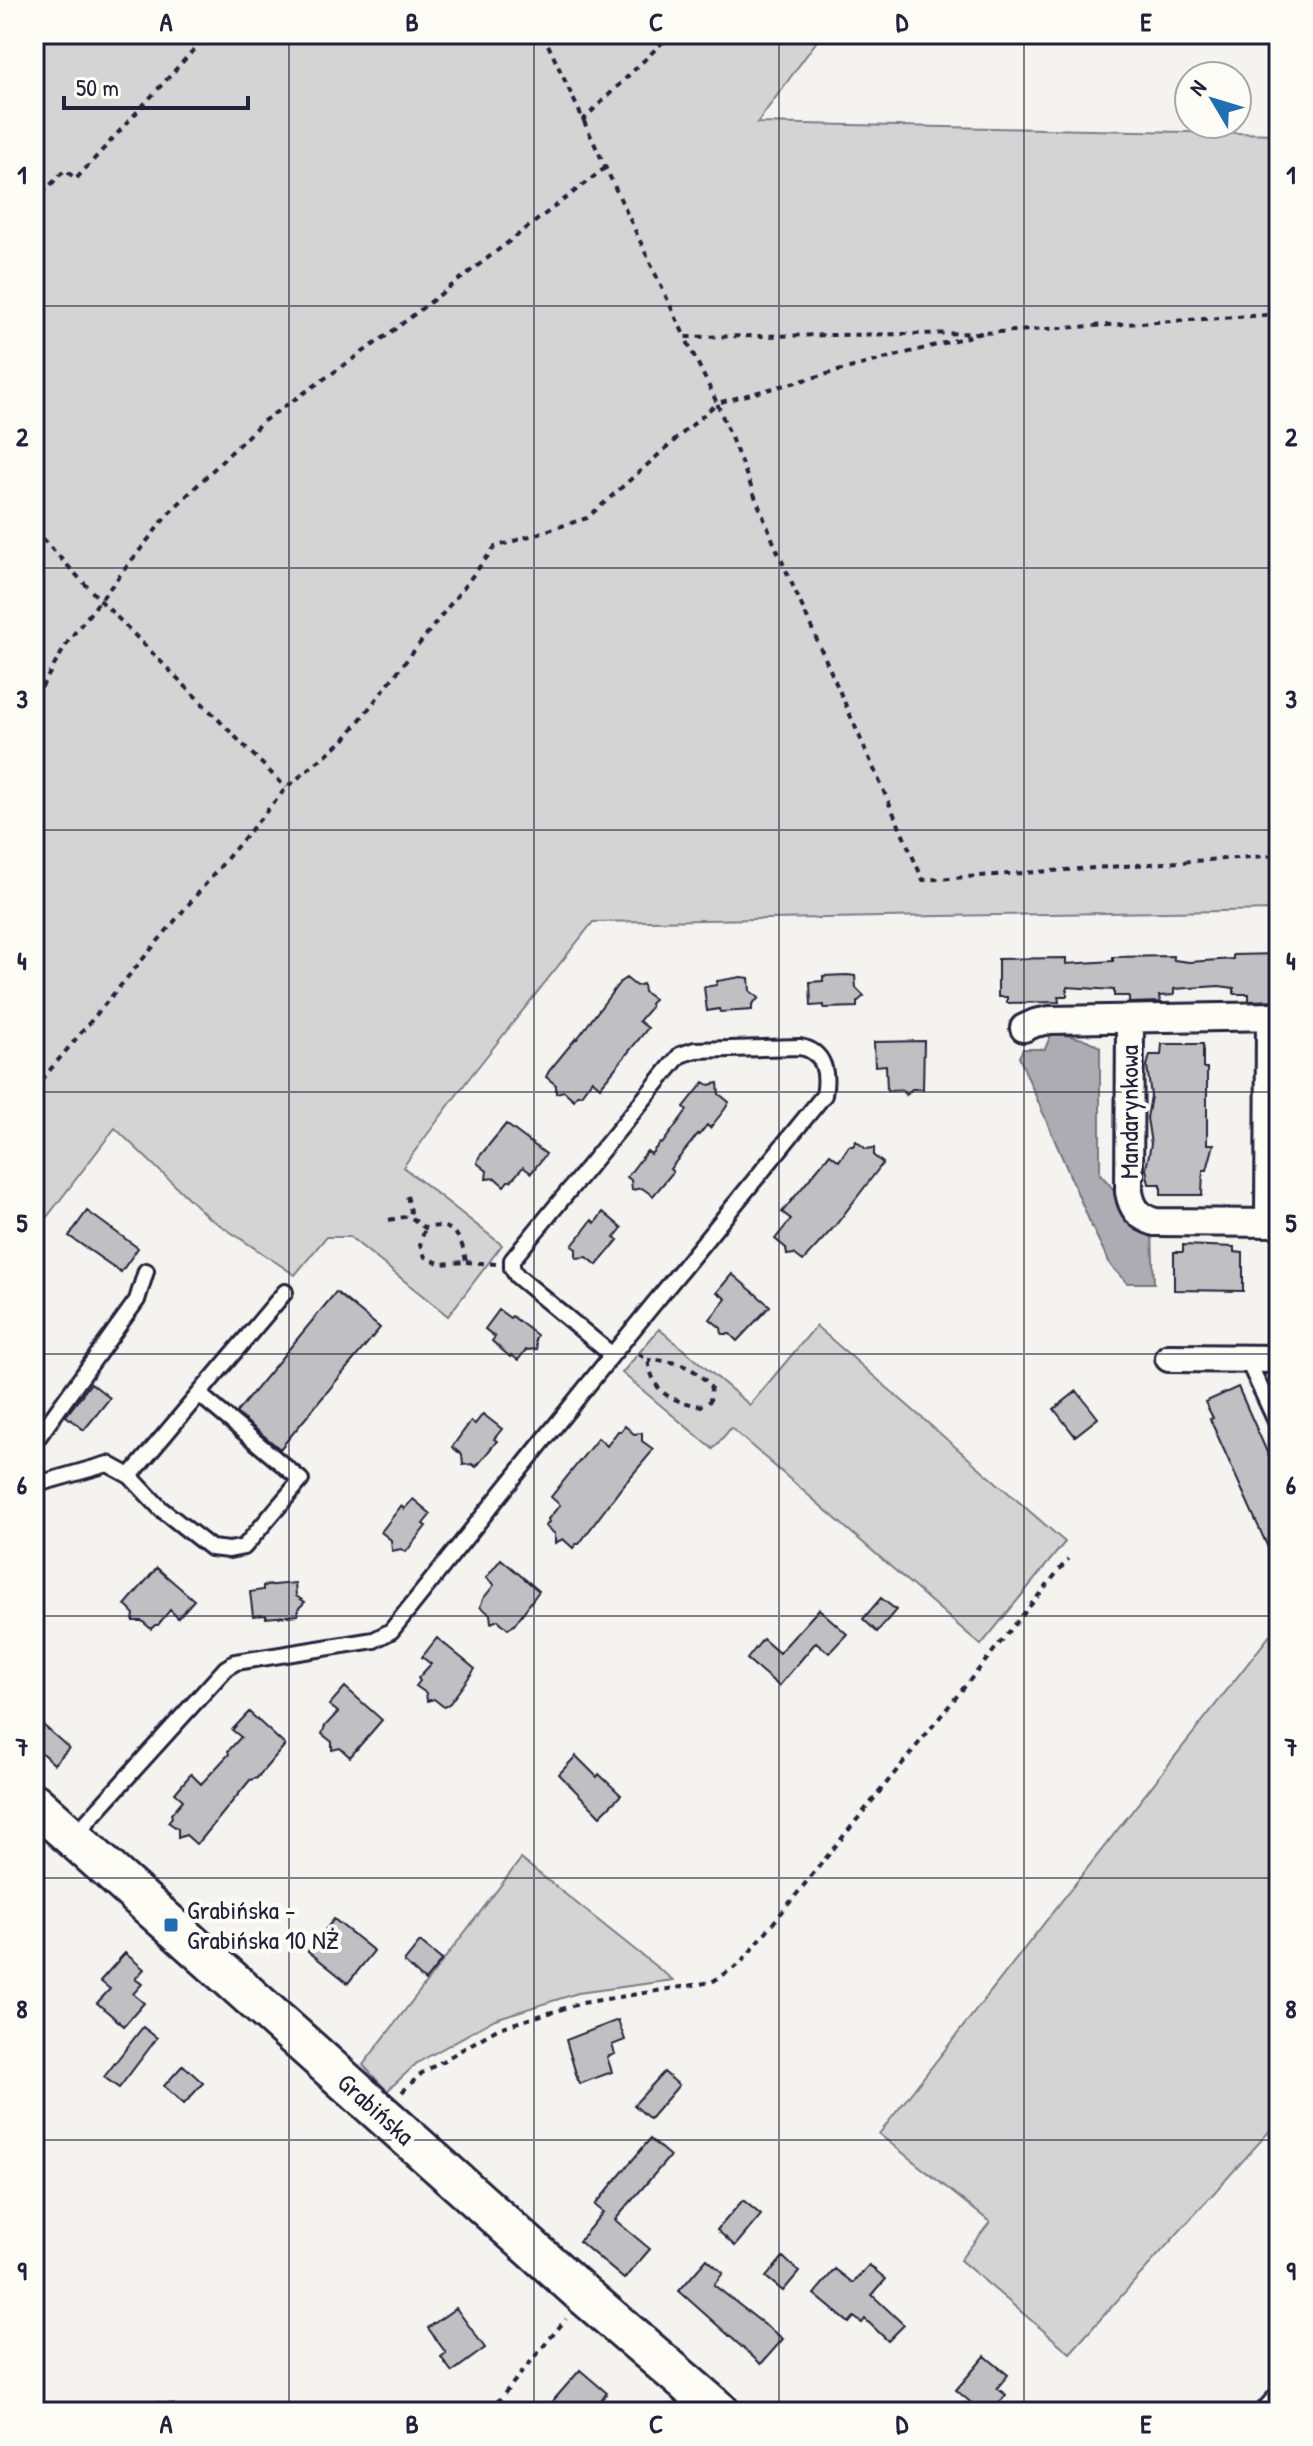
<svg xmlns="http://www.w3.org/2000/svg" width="1313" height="2446" viewBox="0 0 1313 2446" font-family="'Patrick Hand',sans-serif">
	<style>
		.green { fill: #d5d4d5; stroke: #7c7b88; stroke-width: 2 }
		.water { fill: #acacb2; stroke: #757582; stroke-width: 2 }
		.building { fill: #c0bfc2; stroke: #22223b; stroke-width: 2 }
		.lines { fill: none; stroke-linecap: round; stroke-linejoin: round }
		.lane-casing { stroke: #22223b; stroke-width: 20 }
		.street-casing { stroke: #22223b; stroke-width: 32 }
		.secondary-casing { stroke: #22223b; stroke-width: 44 }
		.path { stroke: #22223b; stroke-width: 4; stroke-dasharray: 6 6; stroke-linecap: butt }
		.lane { stroke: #fdfcf7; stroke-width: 14 }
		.street { stroke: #fdfcf7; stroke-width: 26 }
		.secondary { stroke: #fdfcf7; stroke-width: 38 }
		.grid { fill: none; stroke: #22223b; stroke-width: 2; stroke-opacity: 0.55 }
		.poi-dot { fill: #1f6fb2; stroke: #fdfcf7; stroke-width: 3 }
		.labels { text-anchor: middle; stroke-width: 8; stroke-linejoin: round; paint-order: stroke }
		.street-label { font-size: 26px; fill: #22223b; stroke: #fdfcf7 }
		.poi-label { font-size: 26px; fill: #22223b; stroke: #fdfcf7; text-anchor: start }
		.neatline { fill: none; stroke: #22223b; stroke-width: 3 }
		.grid-label { font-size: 26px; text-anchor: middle; font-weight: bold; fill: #22223b }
	</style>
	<rect width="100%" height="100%" fill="#f4f3ef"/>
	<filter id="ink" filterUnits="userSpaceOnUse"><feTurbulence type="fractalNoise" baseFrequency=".0125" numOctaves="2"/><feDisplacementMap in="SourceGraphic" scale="16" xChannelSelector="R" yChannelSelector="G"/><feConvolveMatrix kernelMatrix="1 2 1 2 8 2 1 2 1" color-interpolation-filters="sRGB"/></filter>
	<g filter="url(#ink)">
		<path class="green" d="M 34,34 L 822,34 L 757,123 L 1279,134 L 1279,910 L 593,922 L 470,1077 L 403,1167 L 502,1245 L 448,1316 L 350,1237 L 326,1237 L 295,1275 L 208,1217 L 115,1128 L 34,1234 Z
			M 816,1326 L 1065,1542 L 981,1645 L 731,1428 L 713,1449 L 622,1373 L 659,1329 L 750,1405 Z
			M 1271,1634 L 1279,1651 L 1279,2130 L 1274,2126 L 1070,2353 L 960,2260 L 990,2222 L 879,2134 Z
			M 521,1859 L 673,1980 L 578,1993 L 495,2019 L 417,2063 L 387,2091 L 363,2065 Z"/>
		<path class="water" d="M 1052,1032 L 1087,1040 L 1100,1047 L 1100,1174 C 1106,1181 1113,1187 1116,1194 C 1126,1217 1125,1227 1152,1235 L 1154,1283 L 1127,1283 L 1111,1266 L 1092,1227 L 1019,1057 L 1023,1049 L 1045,1049 Z"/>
		<path class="building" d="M 1279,954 L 1279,1000 L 1249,1001 L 1249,994 L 1234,994 L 1234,988 L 1219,986 L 1174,989 L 1174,995 L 1159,996 L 1160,1002 L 1129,1003 L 1129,996 L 1114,996 L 1114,990 L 1067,987 L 1067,996 L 1058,996 L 1059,1002 L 1007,1003 L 1007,997 L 998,997 L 998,959 L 1066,958 L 1066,964 L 1113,961 L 1113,957 L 1173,956 L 1174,960 L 1189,962 L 1233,959 L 1233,955 Z
			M 847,975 L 855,976 L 856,988 L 864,996 L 857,1002 L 857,1007 L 824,1008 L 824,1005 L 811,1006 L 810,982 L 823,981 L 823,976 Z
			M 741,977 L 749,978 L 750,991 L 759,998 L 752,1004 L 752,1010 L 720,1012 L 719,1009 L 707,1011 L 704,987 L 717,985 L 717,981 Z
			M 626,978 L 636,986 L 643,984 L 644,992 L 654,999 L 650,1004 L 651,1007 L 639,1021 L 648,1028 L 600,1087 L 592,1080 L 581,1095 L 577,1095 L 574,1100 L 564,1091 L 556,1093 L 556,1085 L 546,1077 L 549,1071 L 576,1038 L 577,1039 L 620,982 Z
			M 924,1041 L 923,1089 L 912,1089 L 906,1095 L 902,1090 L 887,1091 L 886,1065 L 875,1066 L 874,1042 Z
			M 1162,1044 L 1203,1044 L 1203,1068 L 1207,1068 L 1207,1144 L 1214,1144 L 1207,1170 L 1203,1170 L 1202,1195 L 1161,1195 L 1161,1184 L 1149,1184 L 1146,1169 L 1151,1144 L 1147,1118 L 1151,1096 L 1147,1066 L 1150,1055 L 1161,1055 Z
			M 704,1082 L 709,1085 L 718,1083 L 719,1094 L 729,1102 L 725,1109 L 710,1128 L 707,1125 L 699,1135 L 698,1134 L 670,1169 L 673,1172 L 653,1196 L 642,1188 L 632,1190 L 631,1180 L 627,1177 L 647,1151 L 651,1154 L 660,1143 L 662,1144 L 687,1110 L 684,1107 Z
			M 506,1124 L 546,1154 L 531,1173 L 523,1167 L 511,1181 L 508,1181 L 504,1186 L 495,1178 L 486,1179 L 487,1171 L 477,1163 L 479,1157 Z
			M 856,1141 L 866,1149 L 874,1148 L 874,1156 L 883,1163 L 835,1226 L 803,1261 L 794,1254 L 787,1255 L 786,1248 L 775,1239 L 791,1219 L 782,1212 L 830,1154 L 839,1161 L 849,1146 L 853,1146 Z
			M 87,1211 L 138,1248 L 121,1272 L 69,1236 Z
			M 603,1212 L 622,1228 L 614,1238 L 618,1240 L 597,1265 L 587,1257 L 576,1258 L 576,1249 L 572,1246 L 592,1220 L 595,1223 Z
			M 1183,1245 L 1234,1247 L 1234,1252 L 1243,1253 L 1243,1291 L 1174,1290 L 1174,1252 L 1183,1252 Z
			M 732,1274 L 770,1306 L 737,1341 L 730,1334 L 722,1334 L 721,1328 L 710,1319 L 726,1299 L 717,1292 Z
			M 336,1292 L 380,1328 L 280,1449 L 236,1413 Z
			M 499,1310 L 510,1318 L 512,1316 L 537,1335 L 535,1340 L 537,1349 L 526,1350 L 518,1360 L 511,1355 L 510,1357 L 492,1341 L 495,1337 L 485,1329 Z
			M 91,1383 L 110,1398 L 84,1430 L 66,1416 Z
			M 1238,1387 L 1279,1479 L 1279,1572 L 1210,1419 L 1213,1418 L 1205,1402 Z
			M 1077,1391 L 1098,1418 L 1075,1436 L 1054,1409 Z
			M 483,1414 L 502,1429 L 494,1439 L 497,1441 L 476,1467 L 472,1464 L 463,1465 L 462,1455 L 452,1447 L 471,1421 L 475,1424 Z
			M 625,1426 L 634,1434 L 642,1433 L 642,1441 L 653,1449 L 650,1454 L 622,1487 L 579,1544 L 576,1544 L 573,1548 L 563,1539 L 555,1543 L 555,1534 L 545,1526 L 549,1522 L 548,1519 L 560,1505 L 551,1497 L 598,1438 L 607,1446 L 618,1431 L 621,1431 Z
			M 413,1499 L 431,1514 L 423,1524 L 426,1526 L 406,1552 L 401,1549 L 392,1551 L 391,1540 L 381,1532 L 401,1506 L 404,1509 Z
			M 501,1559 L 539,1591 L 514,1625 L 508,1629 L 498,1620 L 491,1623 L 490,1614 L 480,1607 L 483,1599 L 494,1585 L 486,1578 Z
			M 157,1568 L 194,1600 L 178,1618 L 170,1610 L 158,1625 L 155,1625 L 151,1629 L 142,1621 L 133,1621 L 134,1614 L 125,1605 Z
			M 295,1583 L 296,1596 L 305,1602 L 298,1609 L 298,1615 L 266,1618 L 266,1615 L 253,1616 L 250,1592 L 263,1590 L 263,1586 Z
			M 881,1598 L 896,1610 L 877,1632 L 863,1619 Z
			M 819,1609 L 847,1634 L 829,1653 L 816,1642 L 779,1686 L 747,1659 L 763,1639 L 779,1653 Z
			M 437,1638 L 475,1669 L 450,1703 L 444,1707 L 434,1699 L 427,1701 L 426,1693 L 416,1686 L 420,1681 L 418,1678 L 431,1664 L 422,1657 Z
			M 345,1687 L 382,1720 L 350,1757 L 340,1748 L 332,1750 L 332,1742 L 322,1734 L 325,1726 L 338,1712 L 329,1705 Z
			M 249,1712 L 285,1745 L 257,1778 L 250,1780 L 201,1840 L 196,1844 L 186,1835 L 178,1838 L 178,1829 L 168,1822 L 172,1817 L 171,1814 L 183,1800 L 175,1793 L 191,1774 L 201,1784 L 229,1754 L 228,1751 L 241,1737 L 232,1730 Z
			M 34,1717 L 69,1748 L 54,1764 L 34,1746 Z
			M 576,1756 L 597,1777 L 599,1774 L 621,1795 L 600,1816 L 559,1774 Z
			M 334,1919 L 374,1951 L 348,1983 L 308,1951 Z
			M 420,1942 L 442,1960 L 425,1981 L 404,1962 Z
			M 125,1953 L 144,1969 L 135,1979 L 142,1984 L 133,1994 L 144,2003 L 124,2026 L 97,2003 L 110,1989 L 100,1981 Z
			M 618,2020 L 625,2040 L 612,2045 L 615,2054 L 607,2057 L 612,2072 L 579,2084 L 566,2040 Z
			M 143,2027 L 157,2038 L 119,2088 L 104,2077 Z
			M 183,2065 L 203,2083 L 184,2104 L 164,2086 Z
			M 664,2072 L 679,2085 L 650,2119 L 634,2105 Z
			M 650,2139 L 670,2156 L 615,2220 L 650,2249 L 624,2279 L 579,2241 L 603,2212 L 595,2205 Z
			M 743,2200 L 761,2215 L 735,2246 L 717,2230 Z
			M 783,2257 L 799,2272 L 783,2291 L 766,2277 Z
			M 707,2259 L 723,2273 L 714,2285 L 783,2339 L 761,2364 L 679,2291 Z
			M 869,2265 L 886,2279 L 872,2295 L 904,2325 L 888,2341 L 865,2319 L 862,2323 L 854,2317 L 849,2323 L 814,2294 L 835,2269 L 853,2283 Z
			M 456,2308 L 485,2348 L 452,2372 L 441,2357 L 446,2353 L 428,2328 Z
			M 985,2356 L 1008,2375 L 997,2388 L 1006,2395 L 991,2412 L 982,2412 L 956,2390 Z
			M 580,2370 L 607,2393 L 591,2412 L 543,2412 Z"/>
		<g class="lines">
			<g class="lane-casing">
				<path id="lane" d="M 1247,1359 L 1279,1428
					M 34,1443 L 137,1300 L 146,1271
					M 130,1476 L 285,1292
					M 34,1485 L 108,1464 L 130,1476 L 161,1509 L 211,1548 L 229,1550 L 244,1547 L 301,1480 L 200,1395
					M 73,1837 L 226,1668 L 236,1662 L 374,1640 L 391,1631 L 612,1355 L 517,1276 L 512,1268 L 512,1260 L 680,1055 L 695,1050 L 800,1047 C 825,1051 828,1074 824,1095 L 612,1355
					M 1262,2412 L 1279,2393"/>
			</g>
			<g class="street-casing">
				<path id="street" d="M 1130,1019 L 1129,1192 C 1132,1209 1139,1217 1155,1222 L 1279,1223
					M 1024,1028 L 1035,1023 L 1050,1020 L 1279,1016
					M 1269,1223 L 1270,1016
					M 1169,1358 L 1279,1359"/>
			</g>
			<g class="secondary-casing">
				<path id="secondary" d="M 34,1803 L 585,2296 L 720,2412"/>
			</g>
			<path class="path" d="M 543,34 L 685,337
				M 582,121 L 671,34
				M 34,202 L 65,170 L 76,179 L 208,34
				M 982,333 L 717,403 L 685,337 L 982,333 L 1268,315 L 1279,319
				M 34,530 L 100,600 L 286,788
				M 34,710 L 37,695 L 69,640 L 169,513 L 262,422 L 386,336 L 605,168
				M 34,1089 L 286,788 L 345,739 L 495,547 L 587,518 L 717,403 L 774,543 L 923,880 L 1279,855
				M 407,1196 L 411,1211 L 409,1216
				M 389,1220 L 409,1216 L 425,1228 C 454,1221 462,1237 466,1262 L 441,1264 L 425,1257 L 420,1245 L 425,1228
				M 466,1262 L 496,1264
				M 639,1354 L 648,1360 C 654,1394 668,1400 701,1406 L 710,1401 L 711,1388 C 697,1366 673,1360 648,1360
				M 402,2092 L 422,2073 L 499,2028 L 582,2003 L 712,1982 L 740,1964 L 1068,1559
				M 85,2412 C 124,2405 154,2395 192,2412
				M 489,2412 L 566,2319"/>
			<use href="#lane" class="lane"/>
			<use href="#street" class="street"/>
			<use href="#secondary" class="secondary"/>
		</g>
	</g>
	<path class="grid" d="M 289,34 L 289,2412M 534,34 L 534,2412M 779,34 L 779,2412M 1024,34 L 1024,2412M 34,306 L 1279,306M 34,568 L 1279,568M 34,830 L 1279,830M 34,1092 L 1279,1092M 34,1354 L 1279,1354M 34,1616 L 1279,1616M 34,1878 L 1279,1878M 34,2140 L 1279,2140"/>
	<rect class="poi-dot" x="163" y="1917" width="16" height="16" rx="4"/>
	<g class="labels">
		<g class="street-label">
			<text transform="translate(1129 1112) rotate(-90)" y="9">Mandarynkowa</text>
			<text transform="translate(376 2109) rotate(42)" y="9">Grabińska</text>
		</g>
		<g class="poi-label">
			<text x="187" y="1919">Grabińska -<tspan x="187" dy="30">Grabińska 10 NŻ</tspan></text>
		</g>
	</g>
	<rect width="1313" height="2446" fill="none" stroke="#fdfcf7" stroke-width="88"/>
	<g transform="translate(1213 100) rotate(308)"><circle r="38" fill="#fdfcf7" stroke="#a5a5ac" stroke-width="2"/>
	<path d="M0-6L14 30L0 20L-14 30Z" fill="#1f6fb2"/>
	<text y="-12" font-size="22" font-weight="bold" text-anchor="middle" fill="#22223b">N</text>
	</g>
	<path d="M64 96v12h184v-12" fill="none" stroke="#22223b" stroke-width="4"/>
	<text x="76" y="96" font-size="24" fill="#22223b" stroke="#fdfcf7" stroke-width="6" paint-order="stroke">50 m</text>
	<rect x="44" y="44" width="1225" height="2358" class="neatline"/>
	<g class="grid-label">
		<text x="166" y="31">A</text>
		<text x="412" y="31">B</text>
		<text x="656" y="31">C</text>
		<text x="902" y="31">D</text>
		<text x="1146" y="31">E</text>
		<text x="22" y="184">1</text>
		<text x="1291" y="184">1</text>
		<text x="22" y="446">2</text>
		<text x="1291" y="446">2</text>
		<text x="22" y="708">3</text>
		<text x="1291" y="708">3</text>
		<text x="22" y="970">4</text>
		<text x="1291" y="970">4</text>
		<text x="22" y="1232">5</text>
		<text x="1291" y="1232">5</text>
		<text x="22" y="1494">6</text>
		<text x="1291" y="1494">6</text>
		<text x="22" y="1756">7</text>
		<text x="1291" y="1756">7</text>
		<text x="22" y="2018">8</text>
		<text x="1291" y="2018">8</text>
		<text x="22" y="2280">9</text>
		<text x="1291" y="2280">9</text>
		<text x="166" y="2433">A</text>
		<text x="412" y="2433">B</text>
		<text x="656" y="2433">C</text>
		<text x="902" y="2433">D</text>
		<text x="1146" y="2433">E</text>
	</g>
</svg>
